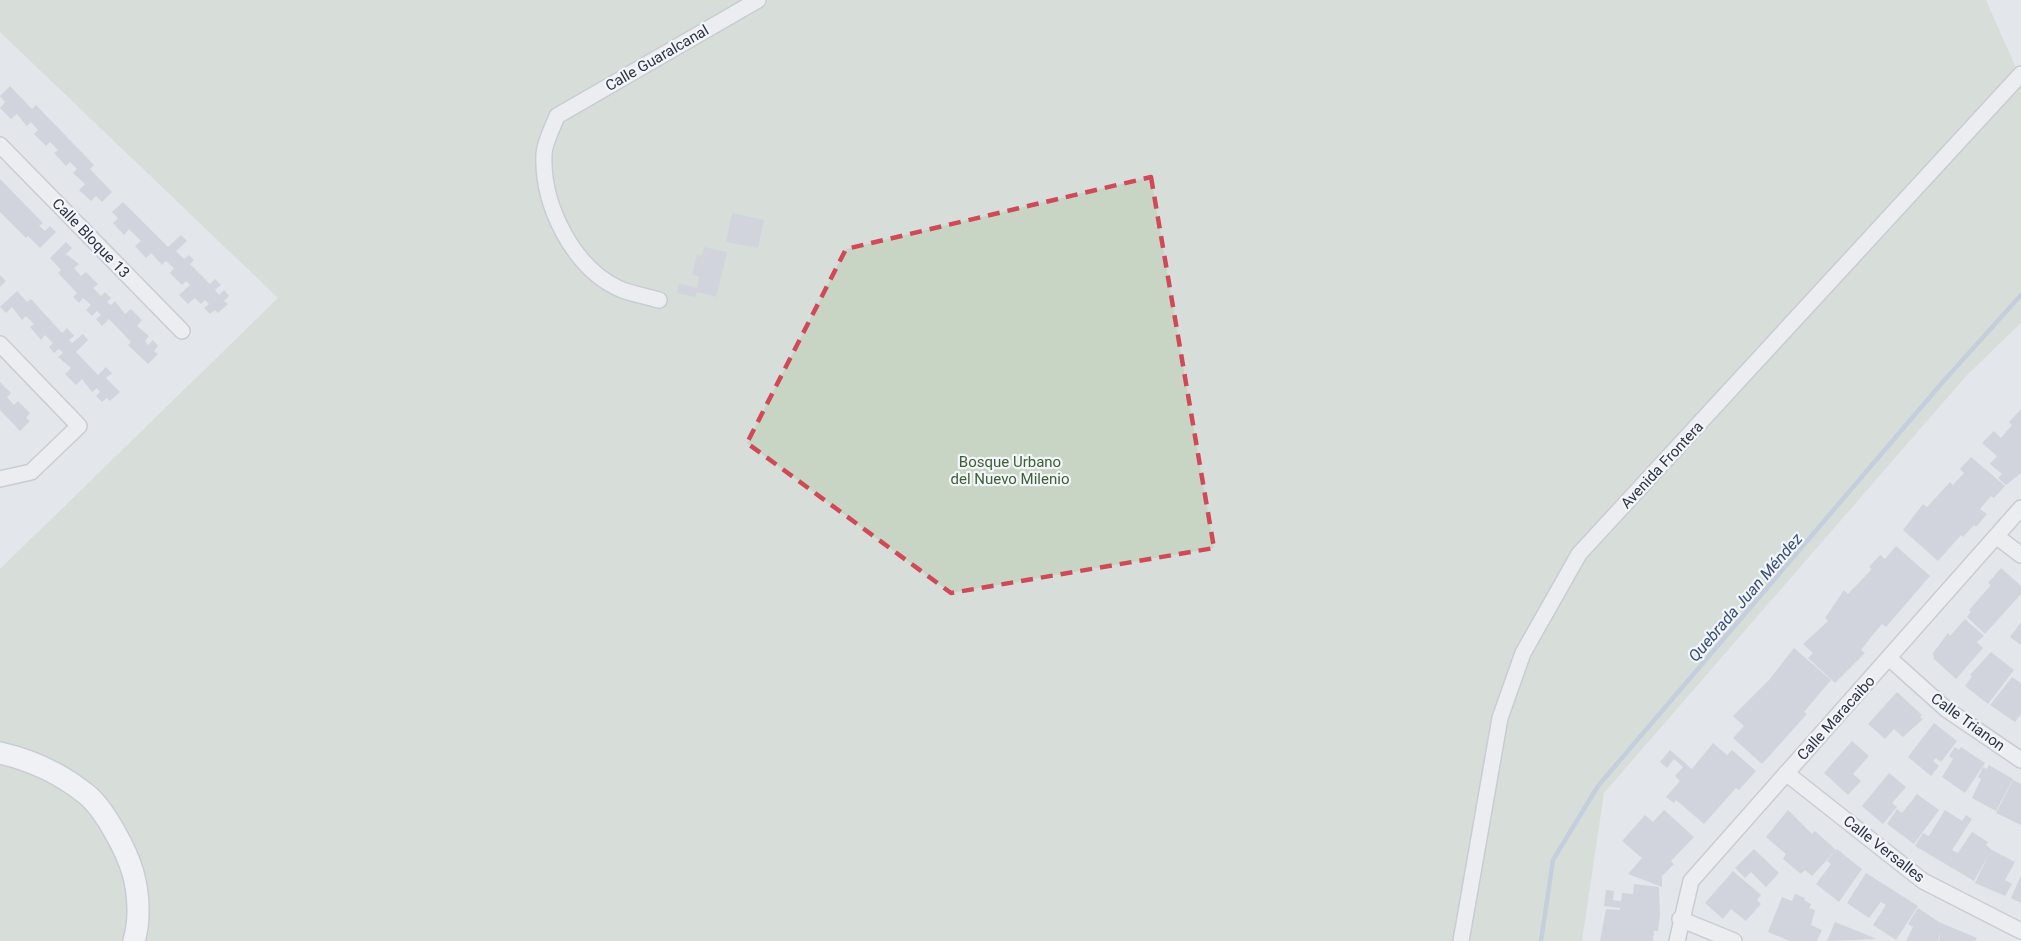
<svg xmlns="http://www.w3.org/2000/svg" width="2021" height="941" viewBox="0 0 2021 941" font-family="Roboto,sans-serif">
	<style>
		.green { fill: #c8d5c4 }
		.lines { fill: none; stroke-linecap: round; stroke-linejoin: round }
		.stream { stroke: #9eb2cb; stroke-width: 4.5 }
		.building { fill: #babfc9 }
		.street-casing { stroke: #a8adb6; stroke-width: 18 }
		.secondary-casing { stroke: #a8adb6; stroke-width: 24 }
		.street { stroke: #f6f7f9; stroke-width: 15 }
		.secondary { stroke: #fff; stroke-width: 21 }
		.marked { fill: none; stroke: #d04956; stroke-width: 4.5; stroke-dasharray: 12 8; stroke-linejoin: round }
		.labels { text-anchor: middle; stroke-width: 4.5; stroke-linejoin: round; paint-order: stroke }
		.street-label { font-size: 15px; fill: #2b3344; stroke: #f3f5f8 }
		.park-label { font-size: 15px; fill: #3d6038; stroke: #f3f5f8 }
		.water-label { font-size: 16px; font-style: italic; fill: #344f79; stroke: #f3f5f8 }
	</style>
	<rect width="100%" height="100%" fill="#e3e6eb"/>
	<path class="green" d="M 0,0 L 1986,0 L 2021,79 L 2021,323 L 1967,375 L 1604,793 L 1582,941 L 0,941 L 0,569 L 278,298 L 0,32 Z"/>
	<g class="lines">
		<path class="stream" d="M 1541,941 L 1553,860 L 1598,786 L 1941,384 L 2021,295"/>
	</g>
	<path class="building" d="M 10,86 L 32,109 L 36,105 L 94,165 L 90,169 L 112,192 L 102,202 L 96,196 L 91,201 L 79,190 L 85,184 L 73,173 L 77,169 L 70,162 L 66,166 L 54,153 L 58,150 L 50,142 L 46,146 L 34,134 L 38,130 L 31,122 L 27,126 L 17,114 L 11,119 L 0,108 L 5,102 L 0,96 Z
		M 0,179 L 43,223 L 39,226 L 45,231 L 50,226 L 56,232 L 40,248 L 28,236 L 26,238 L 0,212 Z
		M 123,202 L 168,247 L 181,235 L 187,241 L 176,251 L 184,259 L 189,255 L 194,260 L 190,264 L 210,284 L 215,279 L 221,285 L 215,290 L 219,295 L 224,290 L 229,296 L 224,301 L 228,304 L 218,313 L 215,310 L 210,314 L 204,308 L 209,304 L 205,300 L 201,304 L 195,298 L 188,304 L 179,295 L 190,285 L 186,281 L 182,285 L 170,273 L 174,268 L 166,261 L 162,265 L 151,253 L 146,258 L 135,246 L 141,241 L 129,229 L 124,235 L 113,223 L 118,218 L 112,212 Z
		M 732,213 L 764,220 L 758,248 L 726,242 Z
		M 66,242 L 72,248 L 66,254 L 79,264 L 74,268 L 81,276 L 86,272 L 98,284 L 93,288 L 101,296 L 105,292 L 111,298 L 107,302 L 111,305 L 115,301 L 125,314 L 131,309 L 142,320 L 137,326 L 149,336 L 145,341 L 148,345 L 153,340 L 158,346 L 154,351 L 158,354 L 148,364 L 128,345 L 131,342 L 109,319 L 102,326 L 96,319 L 101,315 L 97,311 L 92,316 L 86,310 L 91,305 L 83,298 L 79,303 L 73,297 L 77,293 L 58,273 L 61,270 L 50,258 Z
		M 704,247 L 727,252 L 716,297 L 697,292 L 695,297 L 677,293 L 679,283 L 697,288 L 699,276 L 692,275 L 697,255 L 702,256 Z
		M 0,275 L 6,281 L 0,287 Z
		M 17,291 L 27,302 L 31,299 L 62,333 L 67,328 L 74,336 L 69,340 L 72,343 L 83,334 L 88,340 L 76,352 L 98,375 L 106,367 L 112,373 L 106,378 L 120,392 L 110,401 L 107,398 L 102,402 L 96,396 L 100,392 L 97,388 L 92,392 L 82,379 L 76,385 L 65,374 L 71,368 L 58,357 L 63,353 L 59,349 L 54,353 L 49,347 L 53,343 L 45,335 L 41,340 L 30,327 L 34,324 L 26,316 L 22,320 L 12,307 L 6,313 L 0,307 Z
		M 0,382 L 11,393 L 7,397 L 14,405 L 18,401 L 30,413 L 26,418 L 30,421 L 20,431 L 0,410 Z
		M 2021,409 L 2021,473 L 2006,485 L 1998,478 L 2002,474 L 1990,464 L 1997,456 L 1982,443 L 1994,431 L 2001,438 L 2012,425 L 2009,422 Z
		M 1971,457 L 2005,486 L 1994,498 L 1991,496 L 1980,509 L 1987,514 L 1976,527 L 1974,525 L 1963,537 L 1961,535 L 1938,561 L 1903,530 L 1923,504 L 1927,507 L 1950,482 L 1953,485 L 1964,473 L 1960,469 Z
		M 1896,546 L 1930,576 L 1886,627 L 1882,624 L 1871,637 L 1861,650 L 1865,653 L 1835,683 L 1808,658 L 1813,653 L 1803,644 L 1828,621 L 1825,618 L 1844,590 L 1848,594 L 1872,569 L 1869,567 L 1880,555 L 1885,559 Z
		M 2001,568 L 2021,586 L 2021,594 L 1985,634 L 1967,617 L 1971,612 L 1969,610 L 1991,585 L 1988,583 Z
		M 1965,619 L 1984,636 L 1977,642 L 1983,648 L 1956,679 L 1934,659 L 1933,653 L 1948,633 L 1950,636 Z
		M 2021,622 L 2021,645 L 2010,637 Z
		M 1794,648 L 1831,680 L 1804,712 L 1807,714 L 1762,764 L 1733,738 L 1744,726 L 1733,716 L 1769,680 Z
		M 1991,652 L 2014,670 L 1988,704 L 1965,686 L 1972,676 L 1970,675 Z
		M 2012,677 L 2021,683 L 2021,714 L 2015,722 L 1990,705 Z
		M 1897,692 L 1922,715 L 1920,717 L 1923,719 L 1903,737 L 1894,729 L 1885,739 L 1868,724 Z
		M 1934,723 L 1957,741 L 1941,762 L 1936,758 L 1933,761 L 1939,766 L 1931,776 L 1908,757 Z
		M 1852,741 L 1869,756 L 1853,774 L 1861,781 L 1848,795 L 1824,773 Z
		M 1713,743 L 1727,755 L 1732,750 L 1756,771 L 1739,790 L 1736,788 L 1704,824 L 1676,800 L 1674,803 L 1666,797 L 1680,781 L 1675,776 L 1683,767 L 1674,759 L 1667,768 L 1660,762 L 1670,750 L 1692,769 Z
		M 1955,747 L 1959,750 L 1961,747 L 1985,763 L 1965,793 L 1942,777 L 1953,759 L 1949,756 Z
		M 1989,765 L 2013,779 L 1996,811 L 1972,798 L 1981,779 L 1978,777 L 1983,767 L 1987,769 Z
		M 1889,773 L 1906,787 L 1892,803 L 1897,807 L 1883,824 L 1862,806 Z
		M 2013,780 L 2021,784 L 2021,825 L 1996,813 Z
		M 1917,794 L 1939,810 L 1914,844 L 1887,824 L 1897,809 L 1902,813 Z
		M 1664,810 L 1694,837 L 1671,861 L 1674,864 L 1662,876 L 1662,887 L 1628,874 L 1642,858 L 1622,841 L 1645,815 L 1653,822 Z
		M 1788,810 L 1812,834 L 1815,831 L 1836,850 L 1812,876 L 1805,870 L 1801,874 L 1783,859 L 1786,854 L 1766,837 Z
		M 1945,810 L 1962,821 L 1966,815 L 1972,819 L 1952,850 L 1958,853 L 1972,832 L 1988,842 L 1986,845 L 1992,850 L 2015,862 L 2005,880 L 2012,884 L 2005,896 L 1975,883 L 1989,854 L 1974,881 L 1915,846 L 1923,833 L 1929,836 Z
		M 1754,849 L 1779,873 L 1766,887 L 1751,872 L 1745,878 L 1735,868 Z
		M 1837,849 L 1862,869 L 1839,902 L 1816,884 L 1831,864 L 1827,861 Z
		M 1733,871 L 1761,895 L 1757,900 L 1761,904 L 1746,921 L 1731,909 L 1723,919 L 1705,903 Z
		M 1866,873 L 1918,906 L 1896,940 L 1873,925 L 1886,905 L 1881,902 L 1886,895 L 1869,918 L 1847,903 Z
		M 2021,875 L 2021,903 L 2011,898 Z
		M 1634,884 L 1659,887 L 1660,914 L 1658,931 L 1654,931 L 1653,941 L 1600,941 L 1606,909 L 1620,910 L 1620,908 L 1604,906 L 1606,890 L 1614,891 L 1613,900 L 1621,901 L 1622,893 L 1633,894 Z
		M 1795,894 L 1805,898 L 1804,900 L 1811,904 L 1809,908 L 1815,910 L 1811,925 L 1822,930 L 1817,941 L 1790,941 L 1768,932 L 1782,897 L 1792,901 Z
		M 1918,908 L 1939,922 L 1977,938 L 1975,941 L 1938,941 L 1942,932 L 1937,941 L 1906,941 L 1913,927 L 1908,924 Z
		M 1835,922 L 1877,939 L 1827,941 Z"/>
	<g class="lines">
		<g class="street-casing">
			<path id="street" d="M 0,145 L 182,331
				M 659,300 C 646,296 632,294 620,289 C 573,268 542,205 544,155 C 544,143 553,127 557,116 L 758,0
				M 0,344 L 79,426 L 31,472 L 0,479
				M 1996,536 L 2021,555
				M 1889,658 L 1946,709 L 2021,760
				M 1786,773 L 1923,881 L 2021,931
				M 1680,919 L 1734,941
				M 1461,941 L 1500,718 L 1523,653 L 1579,554 L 2021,74
				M 1677,941 L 1691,881 L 2021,508"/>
		</g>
		<g class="secondary-casing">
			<path id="secondary" d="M 0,753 C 31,760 61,774 86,794 C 104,808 127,851 133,873 C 139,894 140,921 134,941"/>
		</g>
		<use href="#street" class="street"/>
		<use href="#secondary" class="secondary"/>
	</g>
	<path d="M0 0H2021V941H0ZM 1151,177 L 1214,548 L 951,593 L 747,443 L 846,249 Z" fill="#e3e6eb" fill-opacity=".55" fill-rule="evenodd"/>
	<path class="marked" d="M 1151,177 L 1214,548 L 951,593 L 747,443 L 846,249 Z"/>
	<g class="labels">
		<g class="street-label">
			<text transform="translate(657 58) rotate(-30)" y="5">Calle Guaralcanal</text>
			<text transform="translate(91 238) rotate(46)" y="5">Calle Bloque 13</text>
			<text transform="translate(1662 465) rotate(-47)" y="5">Avenida Frontera</text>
			<text transform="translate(1836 718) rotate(-48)" y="5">Calle Maracaibo</text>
			<text transform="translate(1968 722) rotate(36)" y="5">Calle Trianon</text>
			<text transform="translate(1884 849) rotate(38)" y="5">Calle Versalles</text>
		</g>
		<g class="park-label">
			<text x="1010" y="467">Bosque Urbano<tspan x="1010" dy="17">del Nuevo Milenio</tspan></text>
		</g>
		<g class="water-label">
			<text transform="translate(1745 597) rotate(-49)" y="6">Quebrada Juan Méndez</text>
		</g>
	</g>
</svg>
